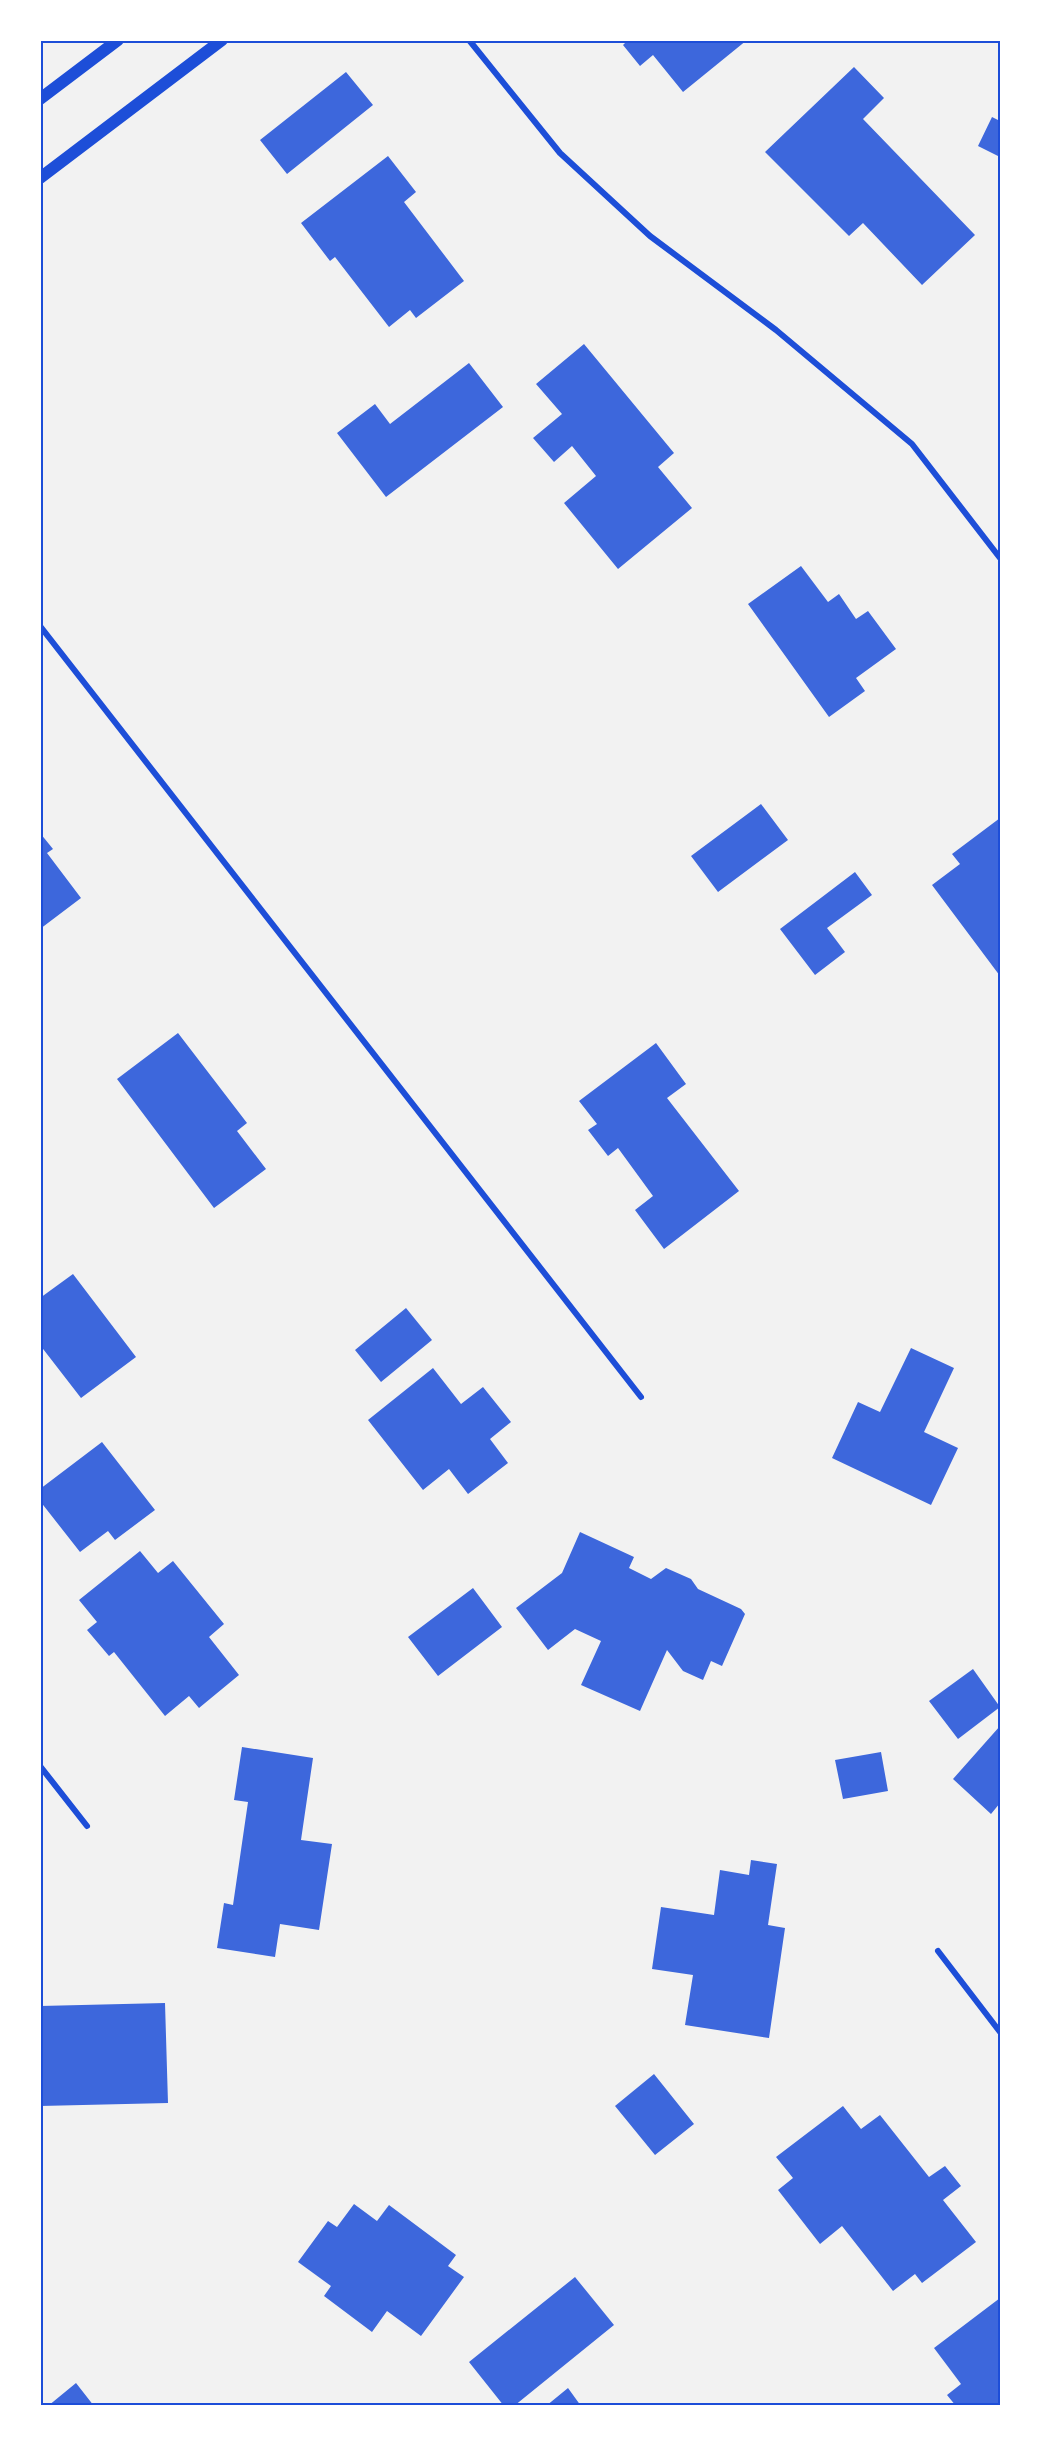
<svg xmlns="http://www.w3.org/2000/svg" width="1041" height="2446" viewBox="0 0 1041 2446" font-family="'Sofia Sans Condensed',sans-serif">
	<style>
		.building { fill: #3d67dc }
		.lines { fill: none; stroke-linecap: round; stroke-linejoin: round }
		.minor { stroke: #1d4ed8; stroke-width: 6 }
		.secondary { stroke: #1d4ed8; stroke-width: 12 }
		.neatline { fill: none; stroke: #1d4ed8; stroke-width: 2 }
	</style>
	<rect width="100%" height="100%" fill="#f2f2f2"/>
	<path class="building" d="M 628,40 L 747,40 L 683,92 L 653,55 L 640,66 L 623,45 Z
		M 854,67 L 884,98 L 863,119 L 975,235 L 922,285 L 863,223 L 849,236 L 765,152 Z
		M 346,72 L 373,105 L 287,174 L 260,140 Z
		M 992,117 L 1000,121 L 1000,157 L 978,146 Z
		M 388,156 L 416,192 L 404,202 L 464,281 L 416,318 L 410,310 L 389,327 L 335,257 L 330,261 L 301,223 Z
		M 584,344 L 674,453 L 658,467 L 692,508 L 618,569 L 564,503 L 596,476 L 572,446 L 554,462 L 533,438 L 562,414 L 536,384 Z
		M 469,363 L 503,407 L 386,497 L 337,433 L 375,404 L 390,424 Z
		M 801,566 L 828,602 L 839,594 L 856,619 L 868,611 L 896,649 L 856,678 L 865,691 L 829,717 L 748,604 Z
		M 761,804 L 788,840 L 718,892 L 691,856 Z
		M 1000,818 L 1000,976 L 932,885 L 960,864 L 952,854 Z
		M 40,833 L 53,849 L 47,853 L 81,898 L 40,929 Z
		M 855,872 L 872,895 L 827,928 L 845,952 L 815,975 L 780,929 Z
		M 178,1033 L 247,1123 L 237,1131 L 266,1169 L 214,1208 L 117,1079 Z
		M 656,1043 L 686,1084 L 667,1098 L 739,1191 L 664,1249 L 635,1210 L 653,1196 L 618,1148 L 608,1156 L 588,1130 L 597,1124 L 579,1101 Z
		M 73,1274 L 136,1357 L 81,1398 L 40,1345 L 40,1298 Z
		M 406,1308 L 432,1340 L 381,1382 L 355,1350 Z
		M 911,1348 L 954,1368 L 924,1432 L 958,1448 L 931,1505 L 832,1458 L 858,1402 L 880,1412 Z
		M 433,1368 L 461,1404 L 483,1387 L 511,1422 L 490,1439 L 508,1463 L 468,1494 L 449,1469 L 423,1490 L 368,1420 Z
		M 102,1442 L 155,1510 L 115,1540 L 108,1531 L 80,1552 L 40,1501 L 40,1489 Z
		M 580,1532 L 634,1557 L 629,1568 L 651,1579 L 666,1568 L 691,1579 L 698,1589 L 741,1609 L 745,1614 L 722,1666 L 711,1661 L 703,1680 L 683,1671 L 667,1650 L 640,1711 L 581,1685 L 601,1641 L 575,1629 L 548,1650 L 516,1608 L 562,1573 Z
		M 140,1551 L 158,1573 L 173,1561 L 224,1624 L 209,1637 L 239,1675 L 199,1708 L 189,1696 L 165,1716 L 114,1652 L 109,1656 L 87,1630 L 97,1622 L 79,1600 Z
		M 473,1588 L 502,1627 L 438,1676 L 408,1637 Z
		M 973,1669 L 1000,1707 L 958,1739 L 929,1701 Z
		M 1000,1726 L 1000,1803 L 991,1814 L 953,1779 Z
		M 242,1747 L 313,1758 L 301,1840 L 332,1844 L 319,1930 L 280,1924 L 275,1957 L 217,1948 L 224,1903 L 233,1905 L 248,1802 L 234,1800 Z
		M 881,1752 L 888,1791 L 843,1799 L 835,1760 Z
		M 751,1860 L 777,1864 L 768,1925 L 785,1928 L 769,2038 L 685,2025 L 693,1975 L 652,1969 L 661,1907 L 714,1915 L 720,1870 L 749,1875 Z
		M 165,2003 L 168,2103 L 40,2106 L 40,2006 Z
		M 654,2074 L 694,2124 L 655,2155 L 615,2106 Z
		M 843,2106 L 861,2129 L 880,2115 L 929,2177 L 945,2166 L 961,2186 L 943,2200 L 976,2242 L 922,2283 L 915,2274 L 893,2291 L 842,2226 L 820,2244 L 778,2190 L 793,2178 L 776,2157 Z
		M 354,2204 L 377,2221 L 389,2205 L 456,2255 L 448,2266 L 464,2277 L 421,2336 L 387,2311 L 372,2332 L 324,2296 L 331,2286 L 298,2262 L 328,2221 L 337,2227 Z
		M 575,2277 L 614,2325 L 514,2406 L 504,2406 L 469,2362 Z
		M 1000,2298 L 1000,2406 L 956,2406 L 947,2395 L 961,2384 L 934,2348 Z
		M 76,2383 L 94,2406 L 48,2406 Z
		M 568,2388 L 581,2406 L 546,2406 Z"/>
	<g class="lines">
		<path class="minor" d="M 469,40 L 560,153 L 650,236 L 776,330 L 912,444 L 1000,558
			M 40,626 L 641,1397
			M 40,1766 L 87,1826
			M 938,1951 L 1000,2032"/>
		<path class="secondary" d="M 40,99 L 118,40
			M 40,178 L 222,40"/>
	</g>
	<rect width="1041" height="2446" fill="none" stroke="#ffffff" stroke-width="84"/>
	<rect x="42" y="42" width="957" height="2362" class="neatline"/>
</svg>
